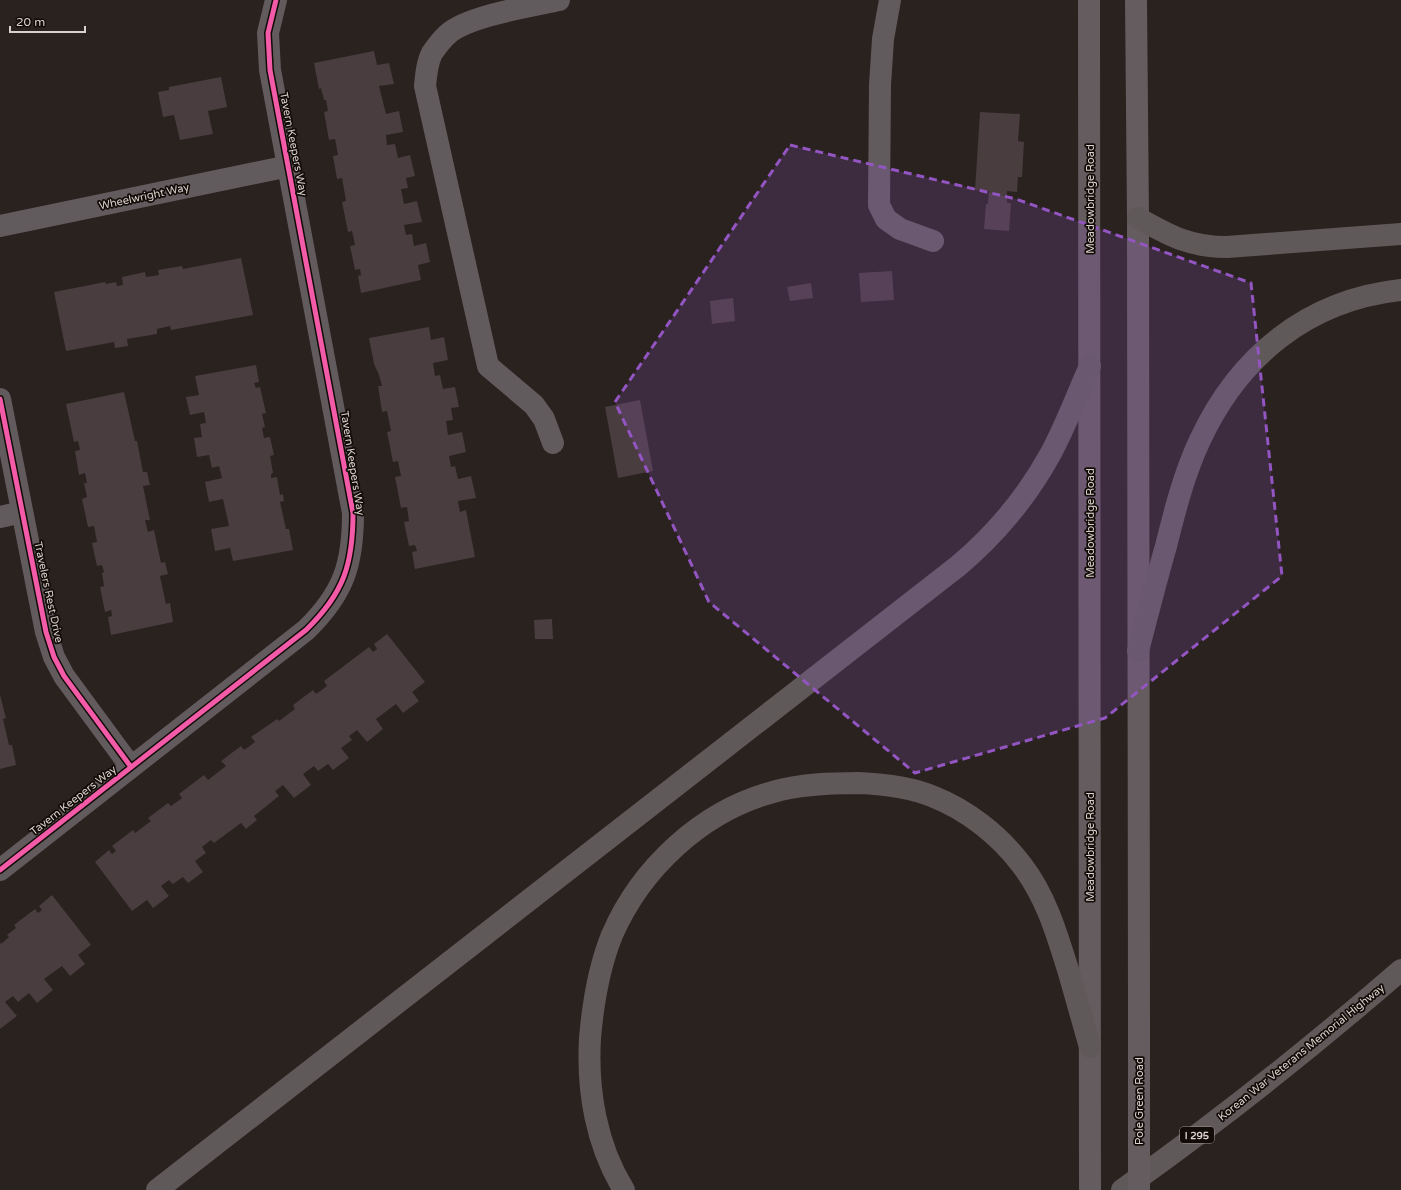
<svg xmlns="http://www.w3.org/2000/svg" width="1401" height="1190" viewBox="0 0 1401 1190" font-family="'Varela Round',sans-serif">
	<style>
		.building { fill: #493d3f }
		.lines { fill: none; stroke-linecap: round; stroke-linejoin: round }
		.minor { stroke: #625b5e; stroke-width: 22 }
		.major { stroke: #645c5e; stroke-width: 22 }
		.highway { stroke: #60595a; stroke-width: 22 }
		.major-bridge { stroke: #645c5e; stroke-width: 22 }
		.cycleway-casing { stroke: #120c08; stroke-width: 8 }
		.cycleway { stroke: #f35aa7; stroke-width: 5 }
		.marked { fill: #9355c2; fill-opacity: 0.2; stroke: #9355c2; stroke-width: 3; stroke-dasharray: 8 5; stroke-linejoin: round }
		.labels { text-anchor: middle; stroke-width: 3.5; stroke-linejoin: round; paint-order: stroke }
		.shield { fill: #120c08; stroke: #9f9691; stroke-width: 1 }
		.shield-label { font-size: 10px; font-weight: bold; fill: #dbd1cc }
		.street-label { font-size: 11px; fill: #dbd1cc; stroke: #120c08 }
	</style>
	<rect width="100%" height="100%" fill="#29221e"/>
	<path class="building" d="M 374,51 L 377,65 L 389,63 L 394,84 L 379,86 L 386,114 L 399,111 L 403,132 L 386,135 L 387,145 L 395,144 L 398,158 L 410,155 L 415,176 L 406,178 L 408,188 L 401,189 L 404,204 L 417,201 L 422,222 L 404,225 L 406,235 L 412,234 L 414,246 L 426,243 L 430,262 L 418,265 L 421,280 L 361,293 L 358,276 L 361,275 L 360,269 L 355,270 L 350,246 L 355,245 L 352,231 L 348,232 L 342,202 L 346,201 L 342,178 L 337,179 L 333,156 L 338,155 L 335,139 L 329,140 L 324,112 L 328,111 L 326,100 L 324,100 L 321,88 L 319,89 L 314,63 Z
		M 221,77 L 227,107 L 208,111 L 213,134 L 180,140 L 174,115 L 163,117 L 158,92 L 169,90 L 169,87 Z
		M 980,112 L 1020,114 L 1018,141 L 1024,142 L 1022,177 L 1018,177 L 1017,192 L 1007,191 L 1007,203 L 1011,203 L 1009,231 L 984,229 L 986,204 L 988,204 L 989,191 L 975,190 Z
		M 241,258 L 253,315 L 171,330 L 170,326 L 157,329 L 157,334 L 127,339 L 128,346 L 115,348 L 114,342 L 66,351 L 54,292 L 105,282 L 106,284 L 116,282 L 117,286 L 123,285 L 122,277 L 145,272 L 146,277 L 159,275 L 158,270 L 182,266 L 183,269 Z
		M 892,271 L 894,300 L 861,302 L 859,273 Z
		M 811,283 L 813,298 L 790,301 L 787,287 Z
		M 733,298 L 735,321 L 712,324 L 710,301 Z
		M 429,327 L 431,340 L 444,337 L 448,360 L 433,363 L 435,376 L 440,375 L 443,389 L 455,387 L 459,407 L 451,408 L 453,420 L 446,421 L 448,435 L 462,432 L 466,452 L 449,456 L 451,467 L 455,466 L 458,479 L 471,476 L 476,498 L 458,501 L 460,512 L 466,510 L 475,557 L 415,569 L 412,552 L 417,551 L 415,545 L 409,546 L 404,522 L 409,521 L 407,507 L 401,508 L 395,477 L 401,476 L 398,461 L 393,462 L 387,432 L 391,431 L 387,411 L 382,412 L 378,386 L 382,386 L 379,375 L 374,364 L 369,338 Z
		M 256,365 L 259,382 L 254,383 L 256,388 L 260,387 L 266,413 L 262,414 L 265,427 L 262,428 L 264,438 L 270,437 L 274,455 L 270,456 L 273,473 L 271,474 L 271,478 L 277,477 L 280,495 L 283,494 L 284,501 L 280,502 L 286,529 L 289,529 L 293,550 L 233,561 L 230,548 L 215,551 L 211,529 L 229,526 L 223,499 L 209,502 L 205,482 L 222,478 L 219,466 L 212,468 L 209,455 L 197,457 L 194,438 L 202,437 L 200,424 L 206,423 L 204,412 L 190,415 L 186,397 L 199,395 L 195,376 Z
		M 124,392 L 135,441 L 137,441 L 143,472 L 147,472 L 150,485 L 143,486 L 150,520 L 145,520 L 148,532 L 154,530 L 161,563 L 165,562 L 168,574 L 160,576 L 166,604 L 170,603 L 173,622 L 111,635 L 108,617 L 112,616 L 111,610 L 105,612 L 100,587 L 104,586 L 102,573 L 104,572 L 102,565 L 97,566 L 92,543 L 97,542 L 94,526 L 88,527 L 82,499 L 87,497 L 84,483 L 87,483 L 85,473 L 79,475 L 75,451 L 80,450 L 78,441 L 74,442 L 66,404 Z
		M 640,400 L 653,471 L 618,478 L 605,407 Z
		M 552,619 L 553,639 L 535,639 L 534,620 Z
		M 387,634 L 425,682 L 412,692 L 419,701 L 403,713 L 396,704 L 376,719 L 383,729 L 367,742 L 357,730 L 349,736 L 352,740 L 341,748 L 349,758 L 333,770 L 328,764 L 318,771 L 314,766 L 303,774 L 311,785 L 294,798 L 283,785 L 275,791 L 279,796 L 254,816 L 257,820 L 246,829 L 241,823 L 214,843 L 211,840 L 202,847 L 206,853 L 195,861 L 203,872 L 188,883 L 183,877 L 173,884 L 169,880 L 161,886 L 169,896 L 153,908 L 147,900 L 132,911 L 95,862 L 109,850 L 112,854 L 116,851 L 112,846 L 133,830 L 135,833 L 151,821 L 148,818 L 168,803 L 171,806 L 182,798 L 179,794 L 204,775 L 208,780 L 226,766 L 221,761 L 241,746 L 244,750 L 255,742 L 251,737 L 277,719 L 279,721 L 295,709 L 293,705 L 313,690 L 316,694 L 327,686 L 324,681 L 369,647 L 373,652 L 377,649 L 374,644 Z
		M 0,695 L 6,718 L 3,719 L 9,745 L 12,745 L 16,765 L 0,769 Z
		M 52,895 L 91,945 L 78,955 L 85,964 L 70,976 L 62,966 L 44,979 L 53,990 L 37,1003 L 29,993 L 18,1002 L 13,996 L 5,1002 L 17,1016 L 0,1029 L 0,942 L 1,944 L 9,937 L 7,935 L 16,928 L 14,925 L 35,909 L 38,913 L 42,910 L 39,906 Z"/>
	<g class="lines">
		<path class="minor" d="M 890,0 L 883,39 L 880,85 L 879,205 L 886,219 L 900,229 L 933,241
			M 0,226 L 289,166
			M 0,399 L 46,632 L 54,657 L 64,676 L 131,767
			M 553,443 L 544,419 L 534,405 L 488,366 L 425,86 C 426,75 427,63 432,53 C 437,46 442,39 448,34 C 468,16 532,6 559,0
			M 0,517 L 22,512
			M 0,870 L 306,630 C 344,593 353,564 353,513 L 270,70 L 268,33 L 276,0"/>
		<path class="major" d="M 1089,0 L 1090,1190
			M 1136,0 L 1138,218 L 1139,1012"/>
		<path class="highway" d="M 1138,218 C 1170,236 1190,247 1227,247 L 1401,234
			M 1138,651 C 1147,616 1156,581 1166,546 C 1175,510 1184,474 1200,440 C 1239,356 1308,300 1401,290
			M 157,1190 L 958,566 C 996,534 1027,497 1051,453 C 1066,425 1077,395 1090,366
			M 624,1190 C 596,1145 587,1090 590,1038 C 593,1003 599,967 612,935 C 641,868 702,811 773,792 C 801,784 830,783 858,783 C 883,784 911,787 934,797 C 967,810 999,835 1021,864 C 1046,896 1057,934 1069,973 C 1076,998 1083,1022 1090,1047
			M 1122,1190 C 1219,1121 1311,1048 1401,970"/>
		<path class="major-bridge" d="M 1139,1012 L 1139,1190"/>
		<g class="cycleway-casing">
			<path id="cycleway" d="M 0,399 L 46,632 L 54,657 L 64,676 L 131,767
				M 0,870 L 306,630 C 344,593 353,564 353,513 L 270,70 L 268,33 L 276,0"/>
		</g>
		<use href="#cycleway" class="cycleway"/>
	</g>
	<path class="marked" d="M 790,145 L 1016,199 L 1251,283 L 1282,576 L 1105,718 L 915,773 L 709,602 L 615,402 Z"/>
	<g class="labels">
		<rect class="shield" x="1180" y="1127" width="34" height="16" rx="3"/>
		<g class="shield-label">
			<text x="1197" y="1139">I 295</text>
		</g>
		<g class="street-label">
			<text transform="translate(294 144) rotate(79)" y="4">Tavern Keepers Way</text>
			<text transform="translate(144 196) rotate(-12)" y="4">Wheelwright Way</text>
			<text transform="translate(1090 199) rotate(-90)" y="4">Meadowbridge Road</text>
			<text transform="translate(353 463) rotate(81)" y="4">Tavern Keepers Way</text>
			<text transform="translate(1090 523) rotate(-90)" y="4">Meadowbridge Road</text>
			<text transform="translate(49 592) rotate(78)" y="4">Travelers Rest Drive</text>
			<text transform="translate(73 800) rotate(-38)" y="4">Tavern Keepers Way</text>
			<text transform="translate(1090 847) rotate(-90)" y="4">Meadowbridge Road</text>
			<text transform="translate(1301 1052) rotate(-39)" y="4">Korean War Veterans Memorial Highway</text>
			<text transform="translate(1139 1101) rotate(-90)" y="4">Pole Green Road</text>
		</g>
	</g>
	<path d="M10 26v6h75v-6" fill="none" stroke="#dbd1cc" stroke-width="2"/>
	<text x="16" y="26" font-size="12" fill="#dbd1cc" stroke="#120c08" stroke-width="3" paint-order="stroke">20 m</text>
</svg>
